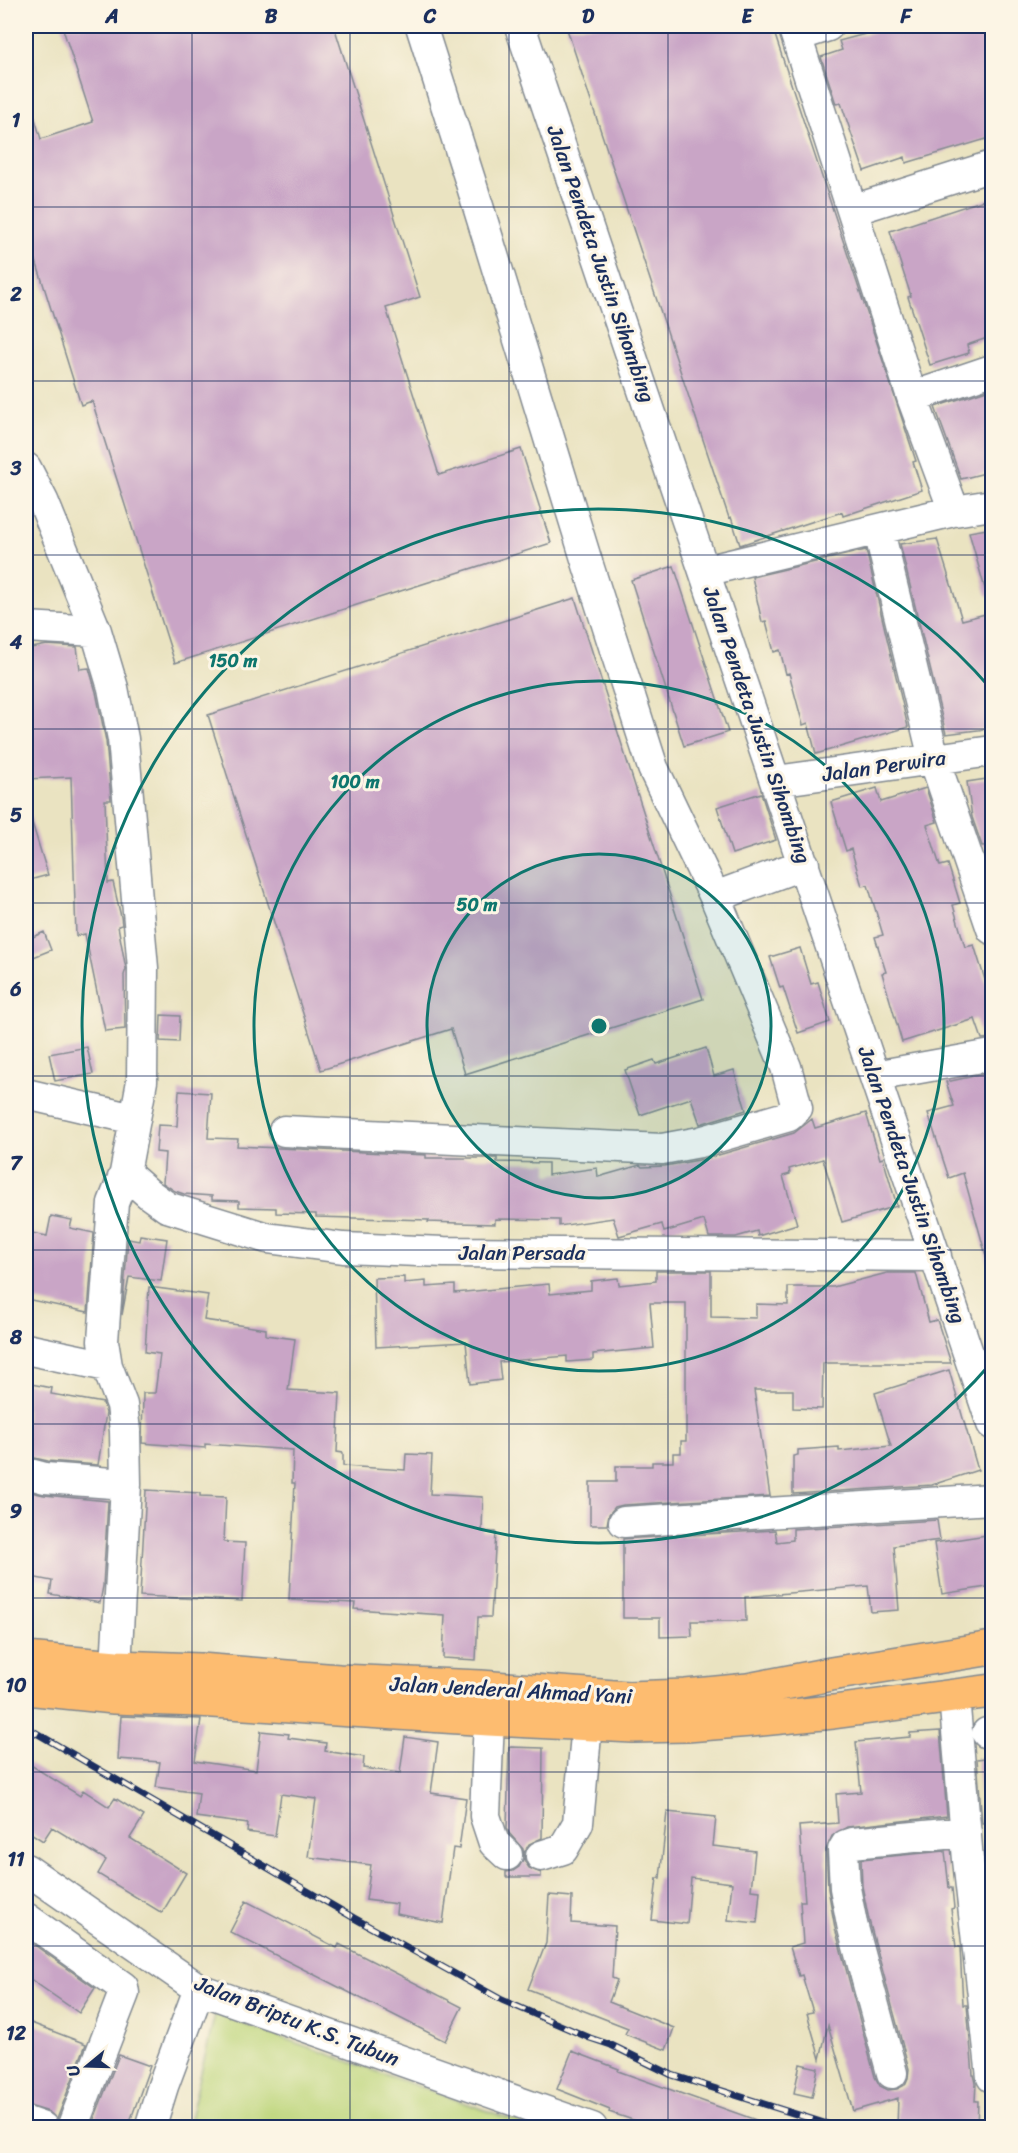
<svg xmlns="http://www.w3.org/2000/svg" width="1018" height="2153" viewBox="0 0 1018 2153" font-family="Sriracha,sans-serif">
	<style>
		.garden { fill: #bdd67b; stroke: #6c826c; stroke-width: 1.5 }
		.building { fill: #c9a5c6 }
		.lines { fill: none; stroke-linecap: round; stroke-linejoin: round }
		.minor-casing { stroke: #828990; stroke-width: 33 }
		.major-casing { stroke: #828990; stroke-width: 36 }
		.minor { stroke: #fff; stroke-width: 30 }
		.major { stroke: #fdbc70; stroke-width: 33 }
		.rail-casing { stroke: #1b2f5e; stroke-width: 7 }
		.rail { stroke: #fcf5e5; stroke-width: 4.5; stroke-dasharray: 14; stroke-linecap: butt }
		.grid { fill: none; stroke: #1b2f5e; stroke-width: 1.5; stroke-opacity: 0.55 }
		.ring { fill: none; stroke: #0f766e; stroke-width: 3 }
		.labels { text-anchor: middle; stroke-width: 6; stroke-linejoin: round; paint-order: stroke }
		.street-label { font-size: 21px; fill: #1b2f5e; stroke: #fcf5e5 }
		.centre { fill: #0f766e; stroke: #fcf5e5; stroke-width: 3 }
		.ring-label { font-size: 18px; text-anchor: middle; font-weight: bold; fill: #0f766e; stroke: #fcf5e5; stroke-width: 6; stroke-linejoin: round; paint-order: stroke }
		.neatline { fill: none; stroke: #1b2f5e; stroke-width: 2 }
		.grid-label { font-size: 20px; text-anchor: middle; font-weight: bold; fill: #1b2f5e }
	</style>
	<rect width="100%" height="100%" fill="#fcf5e5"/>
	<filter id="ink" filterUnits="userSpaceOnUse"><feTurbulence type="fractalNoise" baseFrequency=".0167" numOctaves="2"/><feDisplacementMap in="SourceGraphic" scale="12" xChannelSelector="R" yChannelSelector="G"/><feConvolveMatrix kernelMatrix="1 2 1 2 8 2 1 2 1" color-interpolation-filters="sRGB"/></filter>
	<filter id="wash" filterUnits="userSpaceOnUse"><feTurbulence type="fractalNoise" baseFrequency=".008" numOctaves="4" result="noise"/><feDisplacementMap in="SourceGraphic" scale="24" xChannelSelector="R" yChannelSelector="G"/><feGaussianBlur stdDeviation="1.35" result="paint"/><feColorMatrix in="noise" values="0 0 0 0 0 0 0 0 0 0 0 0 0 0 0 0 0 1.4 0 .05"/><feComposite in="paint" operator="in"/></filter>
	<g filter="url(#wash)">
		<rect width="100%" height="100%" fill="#eae3c1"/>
		<path class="garden" d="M 215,2014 L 533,2127 L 188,2127 Z"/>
		<g id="blocks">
			<path class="building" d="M 62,26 L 334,26 L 420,297 L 386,308 L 439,475 L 521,449 L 551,543 L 175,663 L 92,401 L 81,405 L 26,229 L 26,102 L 30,102 L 41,139 L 93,122 Z
				M 566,26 L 772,26 L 916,461 L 913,462 L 922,490 L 843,516 L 842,512 L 740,545 L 731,517 L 729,518 Z
				M 895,26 L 993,26 L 993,137 L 906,163 L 905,157 L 864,171 L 841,103 L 836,104 L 821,57 L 842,50 L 839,41 Z
				M 993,197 L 993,336 L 967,345 L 969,353 L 930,365 L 908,297 L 911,296 L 890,231 Z
				M 993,388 L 993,471 L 961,479 L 935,407 Z
				M 993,528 L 993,596 L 987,596 L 969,532 Z
				M 937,539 L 962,620 L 993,612 L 993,728 L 946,734 L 900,544 Z
				M 866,550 L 908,727 L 816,754 L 808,723 L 803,725 L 789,673 L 786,674 L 780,650 L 774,652 L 766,621 L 762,622 L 752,577 Z
				M 674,566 L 728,732 L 684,746 L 631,580 Z
				M 575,598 L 703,999 L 465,1074 L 451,1029 L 321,1070 L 208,715 Z
				M 47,645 L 77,647 L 80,669 L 89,668 L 96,692 L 106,741 L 111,800 L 105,800 L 108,883 L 113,882 L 121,917 L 122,925 L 118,926 L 126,969 L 124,975 L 125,1029 L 105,1031 L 85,934 L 76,936 L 71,777 L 26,779 L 26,649 Z
				M 993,778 L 993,845 L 982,846 L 972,817 L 967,782 Z
				M 877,788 L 881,802 L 926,788 L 937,822 L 927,825 L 940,866 L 948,864 L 960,903 L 953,905 L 965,947 L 974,945 L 993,1005 L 993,1038 L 982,1039 L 975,1019 L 902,1042 L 882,973 L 886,972 L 875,937 L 883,935 L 868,885 L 862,886 L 851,849 L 846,851 L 831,802 Z
				M 761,793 L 776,840 L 732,854 L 717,807 Z
				M 30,816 L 48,875 L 26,881 L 26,817 Z
				M 44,932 L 51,950 L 26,960 L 26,940 Z
				M 800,948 L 811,984 L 818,982 L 830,1022 L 798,1033 L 783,987 L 780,988 L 770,957 Z
				M 161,1015 L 180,1016 L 179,1042 L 160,1041 Z
				M 87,1047 L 93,1074 L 55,1081 L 49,1054 Z
				M 706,1048 L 714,1076 L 734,1070 L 746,1110 L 700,1124 L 691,1098 L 640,1115 L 625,1070 L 654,1060 L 656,1064 Z
				M 993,1072 L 993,1262 L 988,1263 L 963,1173 L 949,1178 L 928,1113 L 954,1106 L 946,1082 Z
				M 179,1091 L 211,1093 L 208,1138 L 238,1139 L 237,1146 L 426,1155 L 426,1158 L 497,1158 L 497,1162 L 548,1163 L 548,1175 L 597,1168 L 598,1177 L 640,1165 L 642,1167 L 665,1166 L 705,1159 L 794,1133 L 812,1119 L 815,1128 L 866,1113 L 880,1159 L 883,1158 L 897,1206 L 842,1222 L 823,1159 L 789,1169 L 790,1174 L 783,1176 L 797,1224 L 758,1236 L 757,1231 L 736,1237 L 709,1237 L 704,1220 L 664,1232 L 662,1224 L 619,1236 L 613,1218 L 559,1226 L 559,1220 L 495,1219 L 495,1224 L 459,1223 L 428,1222 L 429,1220 L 316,1217 L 316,1214 L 276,1213 L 276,1208 L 239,1207 L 239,1201 L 212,1200 L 212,1196 L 184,1194 L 175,1191 L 163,1183 L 165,1153 L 156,1152 L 158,1125 L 177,1126 Z
				M 51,1216 L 72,1220 L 70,1228 L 94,1233 L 88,1312 L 26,1299 L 26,1232 L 47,1236 Z
				M 140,1235 L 167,1239 L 161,1281 L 129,1277 L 122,1315 L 128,1239 L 139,1241 Z
				M 656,1271 L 711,1271 L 711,1317 L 756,1318 L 756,1304 L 788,1305 L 788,1287 L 833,1287 L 887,1273 L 916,1273 L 929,1322 L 937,1320 L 951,1363 L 823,1363 L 822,1409 L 793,1408 L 793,1390 L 754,1390 L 770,1496 L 623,1505 L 615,1507 L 609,1514 L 607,1525 L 590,1525 L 590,1482 L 616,1482 L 616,1466 L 652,1466 L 652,1462 L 673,1462 L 673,1453 L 681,1453 L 681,1441 L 686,1441 L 686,1303 L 650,1303 L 654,1348 L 593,1354 L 593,1360 L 567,1362 L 567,1356 L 499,1362 L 501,1380 L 470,1384 L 466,1342 L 376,1347 L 374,1278 L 404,1277 L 404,1283 L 426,1281 L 426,1287 L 455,1285 L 455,1293 L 549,1284 L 550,1294 L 591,1290 L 591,1281 L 618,1278 L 619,1285 L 656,1281 Z
				M 149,1287 L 208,1295 L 204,1320 L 266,1329 L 266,1335 L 295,1339 L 288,1390 L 340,1393 L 337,1452 L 343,1453 L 343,1466 L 405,1470 L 406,1454 L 432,1455 L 430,1494 L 483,1497 L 482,1531 L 496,1532 L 491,1617 L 478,1617 L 476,1660 L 443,1658 L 445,1615 L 354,1609 L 355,1603 L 289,1600 L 295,1483 L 292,1483 L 293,1450 L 205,1444 L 205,1448 L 142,1443 L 143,1393 L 155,1393 L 160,1354 L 145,1352 Z
				M 949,1370 L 978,1470 L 932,1485 L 793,1494 L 793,1456 L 798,1455 L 798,1450 L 839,1447 L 839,1451 L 891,1446 L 875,1393 Z
				M 26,1383 L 52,1388 L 51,1394 L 103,1403 L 106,1413 L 98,1465 L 48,1461 L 26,1456 Z
				M 146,1490 L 200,1493 L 200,1496 L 226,1497 L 224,1542 L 245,1543 L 242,1601 L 140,1596 Z
				M 26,1491 L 44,1495 L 108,1501 L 103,1586 L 100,1603 L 50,1594 L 52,1581 L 26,1576 Z
				M 937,1520 L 940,1540 L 894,1546 L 899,1610 L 871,1612 L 868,1586 L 745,1597 L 746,1621 L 691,1621 L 692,1636 L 660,1637 L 660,1618 L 623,1618 L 623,1539 L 775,1530 L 777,1542 L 793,1540 L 793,1529 Z
				M 993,1534 L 993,1586 L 942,1594 L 934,1543 Z
				M 121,1716 L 201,1719 L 195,1761 L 256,1770 L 261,1731 L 289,1734 L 288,1738 L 326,1743 L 325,1751 L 364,1757 L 363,1768 L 400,1773 L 405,1737 L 438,1742 L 431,1793 L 466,1798 L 459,1849 L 453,1848 L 443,1923 L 396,1914 L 397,1904 L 366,1900 L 371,1865 L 308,1857 L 316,1799 L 281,1794 L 275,1836 L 247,1832 L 248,1824 L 196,1817 L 199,1793 L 156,1787 L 160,1762 L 118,1759 Z
				M 940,1731 L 947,1816 L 847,1827 L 832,1836 L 826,1850 L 828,1889 L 835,1928 L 875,2077 L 880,2086 L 888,2090 L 897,2089 L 905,2085 L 908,2078 L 909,2069 L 869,1920 L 862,1886 L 861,1859 L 945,1851 L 949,1888 L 952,1888 L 954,1908 L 951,1909 L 956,1947 L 960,1947 L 963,2005 L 967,2005 L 973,2075 L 974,2075 L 976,2083 L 975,2101 L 978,2101 L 977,2127 L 897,2127 L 898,2098 L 853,2111 L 828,2025 L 820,2059 L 807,2013 L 813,2012 L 802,1975 L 799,1976 L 790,1947 L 803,1943 L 800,1901 L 805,1901 L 799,1826 L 838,1823 L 836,1794 L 861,1792 L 856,1742 L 910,1737 L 910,1733 Z
				M 509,1747 L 543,1748 L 542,1838 L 529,1844 L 524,1853 L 525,1862 L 529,1868 L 541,1873 L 541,1877 L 506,1877 L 506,1872 L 513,1871 L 519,1867 L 524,1858 L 523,1849 L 509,1833 L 507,1828 Z
				M 993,1757 L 993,1823 L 982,1823 L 977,1759 Z
				M 26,1762 L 80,1796 L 83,1790 L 109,1807 L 115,1798 L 144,1816 L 130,1838 L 186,1873 L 162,1913 L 98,1874 L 106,1860 L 52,1827 L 43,1841 L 26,1830 Z
				M 667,1812 L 716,1817 L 713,1846 L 755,1851 L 751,1890 L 760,1891 L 757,1923 L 728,1920 L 732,1883 L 691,1878 L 687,1924 L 652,1920 L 657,1878 L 660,1878 Z
				M 549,1895 L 572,1897 L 571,1923 L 615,1926 L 612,1978 L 617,1980 L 609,2002 L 674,2028 L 666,2050 L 625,2034 L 628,2028 L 528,1989 L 546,1943 Z
				M 246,1901 L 337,1948 L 339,1944 L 462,2007 L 445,2041 L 230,1932 Z
				M 26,1939 L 95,1988 L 79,2013 L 26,1976 Z
				M 26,2021 L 86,2044 L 57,2119 L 49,2112 L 26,2105 Z
				M 572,2051 L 619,2069 L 618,2071 L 770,2125 L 770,2127 L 654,2127 L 609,2112 L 610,2110 L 557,2089 Z
				M 119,2055 L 150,2066 L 128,2127 L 91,2127 Z
				M 800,2064 L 818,2068 L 812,2097 L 794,2093 Z"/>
		</g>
	</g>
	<g filter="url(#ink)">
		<use href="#blocks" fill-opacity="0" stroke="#828990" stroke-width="1.5"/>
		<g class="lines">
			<g class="minor-casing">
				<path id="minor" d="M 421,26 L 470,180 L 587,562 L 653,768 L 715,897
					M 520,26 L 992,1424
					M 793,26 L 912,397 L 954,511
					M 797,36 L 828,26
					M 853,210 L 992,166
					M 912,397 L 992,370
					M 26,468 L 43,501 L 96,631 L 113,688 L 123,739 L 143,968 L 142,1081 L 125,1173 L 113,1203 L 103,1341 L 107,1366 L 122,1405 L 125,1431 L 126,1484 L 116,1667
					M 879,531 L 934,759 L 992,929
					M 705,571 L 954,511 L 992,505
					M 26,627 L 96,631
					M 776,781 L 992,751
					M 875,1076 L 992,1055
					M 26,1094 L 134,1119
					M 284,1131 L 662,1149 L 700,1142 L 789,1116 L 797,1108 L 786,1067 L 715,897 L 804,864
					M 125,1173 L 149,1194 L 167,1207 L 267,1238 L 343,1248 L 444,1252 L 936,1256
					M 26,1349 L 107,1366
					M 26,1473 L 45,1478 L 126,1484
					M 624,1522 L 992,1499
					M 954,1696 L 968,1860 L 992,2077
					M 489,1719 L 485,1816 L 494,1843 L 507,1855
					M 987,1733 L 992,1733
					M 541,1856 L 563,1849 L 578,1823 L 587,1724
					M 26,1869 L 199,1989 L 592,2128
					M 26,1918 L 123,1987 L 124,1993 L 72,2128
					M 892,2073 L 852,1924 L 845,1888 L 843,1850 L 846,1845 L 852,1843 L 966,1832
					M 26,2122 L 43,2128
					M 150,2128 L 163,2086 L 199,1989"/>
			</g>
			<g class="major-casing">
				<path id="major" d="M 26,1659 L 116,1667 L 200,1670 L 339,1681 L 481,1687 L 628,1698 L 686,1696 L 748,1690 L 831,1674 L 992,1648
					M 26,1688 L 114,1697 L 198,1700 L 489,1719 L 633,1726 L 687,1725 L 751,1720 L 833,1712 L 992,1691"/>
			</g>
			<use href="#minor" class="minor"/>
			<use href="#major" class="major"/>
			<g class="rail-casing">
				<path id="rail" d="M 26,1727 L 354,1918 L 502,2000 L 590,2038 L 611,2045 L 672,2075 L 840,2128"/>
			</g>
			<use href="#rail" class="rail"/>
		</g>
	</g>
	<path class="grid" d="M 192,26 L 192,2128M 350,26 L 350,2128M 509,26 L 509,2128M 668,26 L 668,2128M 826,26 L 826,2128M 26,207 L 992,207M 26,381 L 992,381M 26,555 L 992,555M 26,729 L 992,729M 26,903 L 992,903M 26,1076 L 992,1076M 26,1250 L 992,1250M 26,1424 L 992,1424M 26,1598 L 992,1598M 26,1772 L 992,1772M 26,1946 L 992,1946"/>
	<circle cx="599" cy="1026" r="172" fill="#0f766e" fill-opacity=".12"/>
	<g class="ring">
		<circle cx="599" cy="1026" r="172"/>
		<circle cx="599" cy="1026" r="345"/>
		<path d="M992 1362A517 517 0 1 1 992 690"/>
	</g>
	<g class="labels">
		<g class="street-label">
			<text transform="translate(601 264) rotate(71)" y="7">Jalan Pendeta Justin Sihombing</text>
			<text transform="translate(757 725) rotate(71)" y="7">Jalan Pendeta Justin Sihombing</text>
			<text transform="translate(884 766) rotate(-8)" y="7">Jalan Perwira</text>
			<text transform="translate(912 1185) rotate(71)" y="7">Jalan Pendeta Justin Sihombing</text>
			<text x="522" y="1260">Jalan Persada</text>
			<text transform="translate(511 1690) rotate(3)" y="7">Jalan Jenderal Ahmad Yani</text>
			<text transform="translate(297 2021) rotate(21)" y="7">Jalan Briptu K.S. Tubun</text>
		</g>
	</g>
	<circle cx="599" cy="1026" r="9" class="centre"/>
	<g class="ring-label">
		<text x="233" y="667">150 m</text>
		<text x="355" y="788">100 m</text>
		<text x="477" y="911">50 m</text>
	</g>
	<rect width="1018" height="2153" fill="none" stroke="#fcf5e5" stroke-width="66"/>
	<g transform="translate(87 2066) rotate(251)" stroke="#fcf5e5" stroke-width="4.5" paint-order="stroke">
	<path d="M0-4.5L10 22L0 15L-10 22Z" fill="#1b2f5e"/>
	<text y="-9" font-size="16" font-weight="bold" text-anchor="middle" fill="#1b2f5e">U</text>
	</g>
	<rect x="33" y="33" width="952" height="2087" class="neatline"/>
	<g class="grid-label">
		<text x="112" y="23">A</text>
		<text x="271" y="23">B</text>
		<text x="430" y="23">C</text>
		<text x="588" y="23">D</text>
		<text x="747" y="23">E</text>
		<text x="906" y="23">F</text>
		<text x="16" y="127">1</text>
		<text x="16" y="301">2</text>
		<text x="16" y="475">3</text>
		<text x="16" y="649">4</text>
		<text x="16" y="822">5</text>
		<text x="16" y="996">6</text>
		<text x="16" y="1170">7</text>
		<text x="16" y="1344">8</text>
		<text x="16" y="1518">9</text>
		<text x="16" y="1692">10</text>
		<text x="16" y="1866">11</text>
		<text x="16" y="2040">12</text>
	</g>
</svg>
